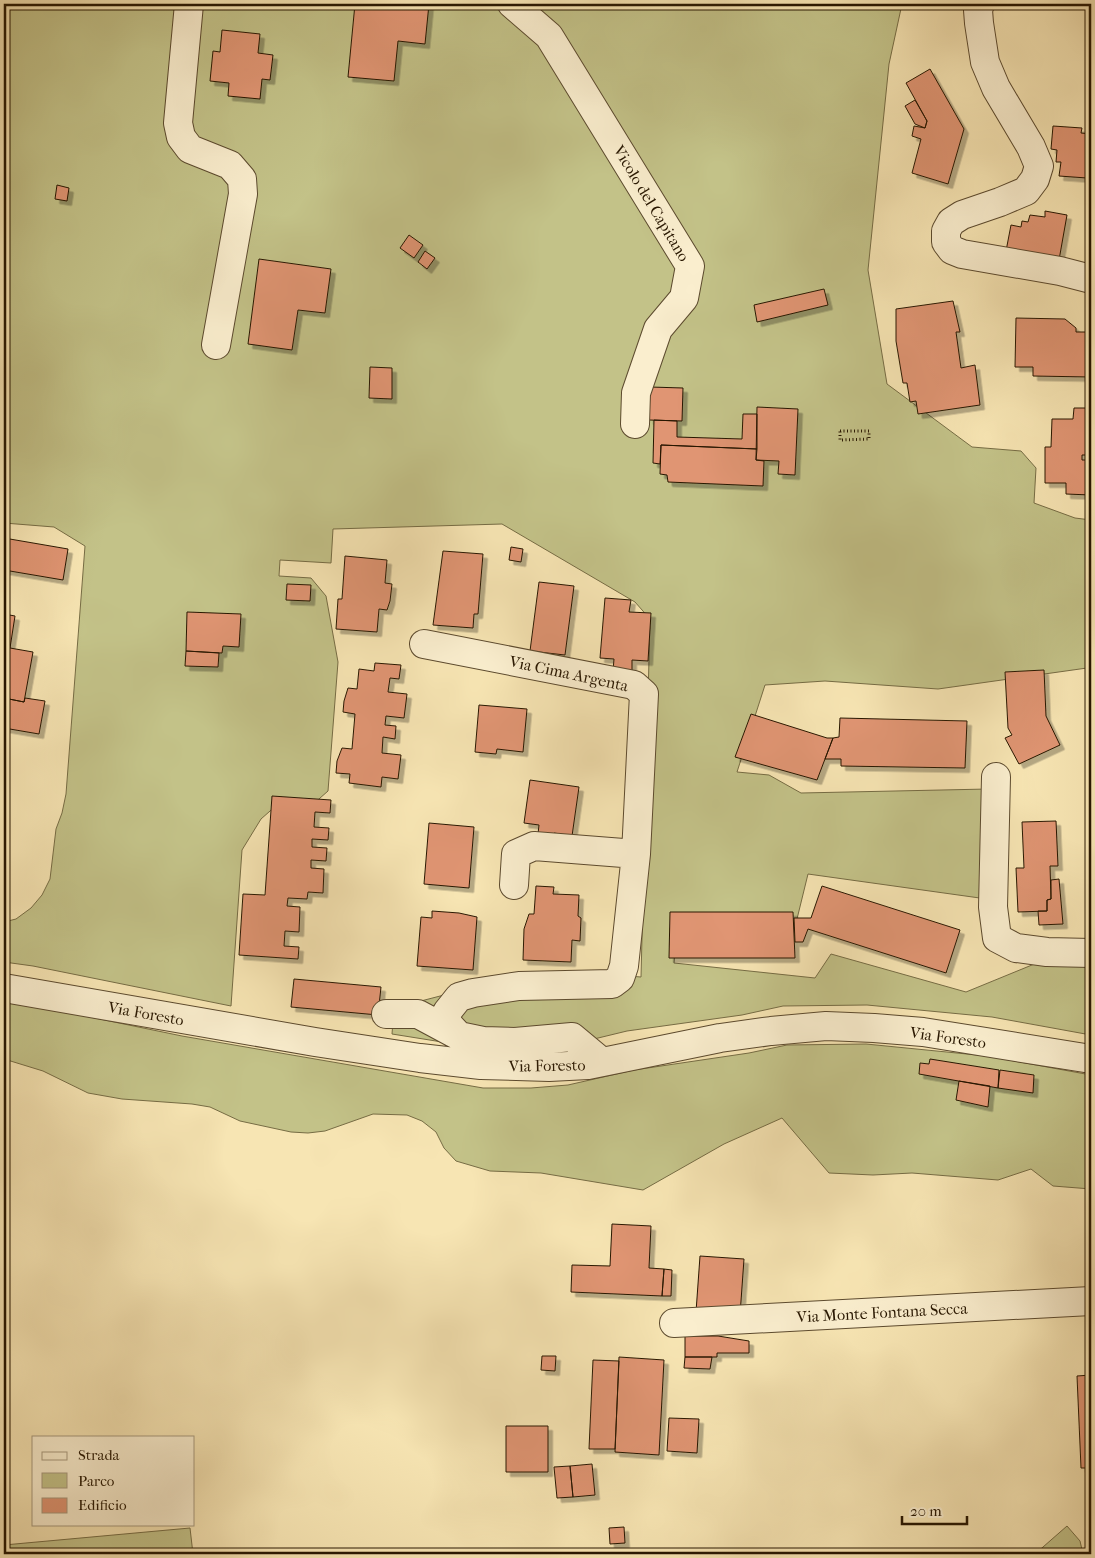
<svg xmlns="http://www.w3.org/2000/svg" width="1095" height="1558" viewBox="0 0 1095 1558" font-family="'IM FELL French Canon',serif">
	<style>
		.green { fill: #c3c288; stroke: #766c44 }
		.building { fill: #e09573; stroke: #281701; filter: url(#shadow) }
		.lines { fill: none; stroke-linecap: round; stroke-linejoin: round }
		.minor-casing { stroke: #5c4a2e; stroke-width: 30 }
		.path { stroke: #281701; stroke-width: 3; stroke-dasharray: 1 2.5; stroke-linecap: butt }
		.minor { stroke: #faeece; stroke-width: 28 }
		.labels { text-anchor: middle; stroke-width: 4.5; stroke-linejoin: round; paint-order: stroke }
		.street-label { font-size: 16px; fill: #281701; stroke: #faeece }
	</style>
	<defs>
		<filter id="shadow"><feDropShadow dx="4.5" dy="4.5" stdDeviation="0" flood-color="#0004"/></filter>
	</defs>
	<rect width="100%" height="100%" fill="#f7e5b3"/>
	<filter id="stains"><feTurbulence type="fractalNoise" baseFrequency=".004" numOctaves="4"/><feColorMatrix values="0 0 0 0 .2 0 0 0 0 .09 0 0 0 0 .02 0 0 0 .5 -.17"/></filter>
	<radialGradient id="worn" r=".72"><stop offset=".6" stop-color="#630" stop-opacity="0"/><stop offset="1" stop-color="#630" stop-opacity=".3"/></radialGradient>
	<path class="green" d="M 4,4 L 902,4 L 889,64 L 868,270 L 887,384 L 972,447 L 1021,451 L 1036,468 L 1034,503 L 1075,518 L 1091,520 L 1091,664 L 1087,668 L 938,689 L 825,681 L 765,685 L 737,772 L 769,775 L 801,793 L 988,789 L 994,900 L 808,874 L 796,923 L 678,915 L 674,963 L 815,978 L 831,954 L 966,992 L 1049,958 L 1091,945 L 1091,1035 L 992,1017 L 867,1005 L 783,1006 L 742,1015 L 627,1031 L 561,1047 L 486,1049 L 392,1034 L 394,1008 L 444,995 L 576,972 L 641,977 L 650,619 L 635,602 L 502,524 L 333,529 L 331,563 L 280,560 L 279,576 L 311,578 L 326,596 L 338,662 L 328,791 L 311,806 L 278,804 L 261,819 L 242,850 L 231,1006 L 33,966 L 4,962 L 4,922 L 16,919 L 31,908 L 42,895 L 50,879 L 56,829 L 62,813 L 66,794 L 85,546 L 54,527 L 4,523 Z
		M 4,1001 L 27,1004 L 182,1036 L 483,1088 L 531,1088 L 568,1085 L 634,1070 L 749,1053 L 787,1045 L 866,1044 L 987,1056 L 1091,1075 L 1091,1189 L 1053,1186 L 1031,1169 L 998,1180 L 912,1173 L 873,1175 L 829,1173 L 782,1118 L 724,1144 L 643,1190 L 541,1173 L 490,1171 L 456,1161 L 444,1148 L 436,1132 L 422,1121 L 407,1115 L 373,1114 L 325,1131 L 308,1133 L 291,1132 L 240,1121 L 210,1107 L 192,1104 L 122,1099 L 88,1093 L 43,1071 L 4,1059 Z
		M 1067,1526 L 1080,1541 L 1083,1554 L 1035,1554 Z
		M 190,1528 L 193,1554 L 4,1554 L 4,1545 Z"/>
	<path class="building" d="M 355,4 L 429,4 L 425,44 L 398,41 L 394,81 L 348,77 Z
		M 222,30 L 260,34 L 258,53 L 273,55 L 270,80 L 262,79 L 260,99 L 228,96 L 229,83 L 210,81 L 213,51 L 220,52 Z
		M 930,69 L 964,129 L 948,184 L 912,173 L 921,139 L 912,136 L 914,126 L 925,128 L 927,121 L 906,83 Z
		M 915,100 L 927,121 L 925,128 L 915,124 L 905,106 Z
		M 1053,126 L 1082,128 L 1081,133 L 1091,134 L 1087,178 L 1059,176 L 1061,162 L 1056,162 L 1057,150 L 1051,149 Z
		M 57,185 L 69,188 L 67,201 L 55,199 Z
		M 1045,211 L 1067,215 L 1059,260 L 1006,251 L 1011,225 L 1021,227 L 1022,221 L 1028,222 L 1030,215 L 1045,217 Z
		M 409,235 L 423,245 L 414,258 L 400,248 Z
		M 425,251 L 435,258 L 427,269 L 418,262 Z
		M 259,259 L 331,269 L 325,313 L 298,310 L 292,350 L 248,344 Z
		M 824,289 L 828,305 L 757,322 L 754,305 Z
		M 953,301 L 960,332 L 956,332 L 961,368 L 975,365 L 980,405 L 918,414 L 916,401 L 910,402 L 907,383 L 903,383 L 896,341 L 896,309 Z
		M 1016,318 L 1065,319 L 1076,328 L 1076,332 L 1091,332 L 1091,377 L 1033,376 L 1033,367 L 1015,367 Z
		M 370,367 L 392,368 L 392,399 L 369,398 Z
		M 650,387 L 683,388 L 682,421 L 649,420 Z
		M 757,407 L 798,409 L 795,475 L 778,474 L 779,461 L 756,460 Z
		M 1074,408 L 1091,408 L 1091,444 L 1088,444 L 1088,455 L 1082,455 L 1082,460 L 1091,460 L 1091,495 L 1066,494 L 1066,483 L 1045,483 L 1045,447 L 1051,447 L 1052,419 L 1073,419 Z
		M 743,414 L 757,414 L 757,449 L 661,445 L 660,464 L 653,463 L 654,420 L 677,421 L 677,437 L 742,439 Z
		M 661,445 L 757,449 L 756,460 L 764,461 L 763,486 L 668,482 L 667,475 L 660,474 Z
		M 4,538 L 68,549 L 63,580 L 4,570 Z
		M 511,547 L 523,549 L 521,562 L 509,560 Z
		M 443,551 L 483,554 L 478,614 L 474,614 L 473,628 L 433,625 Z
		M 345,556 L 387,560 L 385,583 L 392,584 L 390,601 L 387,610 L 379,609 L 377,632 L 336,629 L 338,599 L 342,599 Z
		M 539,582 L 574,586 L 565,655 L 530,651 Z
		M 287,584 L 311,585 L 310,601 L 286,600 Z
		M 605,598 L 631,600 L 629,612 L 651,613 L 648,661 L 632,660 L 632,672 L 613,671 L 614,659 L 600,658 Z
		M 187,612 L 241,614 L 239,647 L 223,646 L 222,653 L 186,651 Z
		M 4,614 L 15,616 L 10,648 L 33,652 L 24,702 L 4,698 Z
		M 186,651 L 219,653 L 218,667 L 185,666 Z
		M 375,663 L 401,665 L 399,679 L 390,678 L 388,692 L 407,694 L 404,718 L 386,716 L 385,725 L 396,726 L 395,739 L 383,737 L 382,753 L 401,755 L 398,779 L 382,777 L 381,787 L 349,783 L 350,774 L 336,773 L 337,761 L 342,748 L 352,749 L 355,714 L 343,712 L 344,701 L 348,688 L 357,689 L 359,669 L 374,671 Z
		M 1044,670 L 1046,716 L 1060,745 L 1019,764 L 1005,738 L 1012,735 L 1008,728 L 1005,672 Z
		M 4,698 L 24,702 L 25,698 L 45,701 L 39,734 L 4,728 Z
		M 479,705 L 527,709 L 523,752 L 497,749 L 496,754 L 475,752 Z
		M 751,714 L 827,738 L 833,738 L 817,780 L 735,757 Z
		M 840,718 L 967,721 L 965,768 L 841,766 L 841,759 L 825,759 L 833,738 L 839,737 Z
		M 530,780 L 579,787 L 572,836 L 554,833 L 554,837 L 538,834 L 539,825 L 524,823 Z
		M 272,796 L 331,800 L 330,813 L 315,812 L 314,827 L 329,828 L 328,840 L 312,839 L 312,847 L 327,848 L 326,861 L 311,860 L 311,868 L 324,869 L 323,893 L 308,892 L 307,899 L 288,898 L 287,906 L 300,907 L 299,932 L 285,931 L 284,946 L 299,947 L 298,959 L 239,955 L 243,894 L 265,895 Z
		M 1056,821 L 1058,866 L 1050,866 L 1051,899 L 1047,900 L 1047,911 L 1018,912 L 1016,868 L 1024,868 L 1022,822 Z
		M 429,823 L 474,827 L 469,888 L 424,884 Z
		M 1059,879 L 1063,924 L 1039,925 L 1038,911 L 1047,911 L 1047,900 L 1051,899 L 1051,880 Z
		M 536,886 L 554,887 L 553,894 L 579,895 L 578,916 L 581,918 L 580,941 L 572,940 L 571,962 L 523,960 L 524,929 L 529,914 L 534,914 Z
		M 822,886 L 960,930 L 946,973 L 808,929 L 803,942 L 795,942 L 794,918 L 811,918 Z
		M 432,911 L 459,913 L 477,917 L 473,970 L 417,966 L 421,917 L 432,918 Z
		M 670,912 L 793,912 L 795,958 L 669,958 Z
		M 294,979 L 381,987 L 378,1015 L 291,1007 Z
		M 930,1059 L 999,1070 L 998,1088 L 919,1074 L 920,1063 L 929,1064 Z
		M 1000,1070 L 1034,1075 L 1033,1093 L 998,1088 Z
		M 959,1081 L 990,1086 L 988,1107 L 956,1100 Z
		M 1090,1191 L 1091,1191 L 1091,1261 L 1087,1261 L 1086,1205 L 1090,1205 Z
		M 612,1224 L 651,1226 L 649,1268 L 664,1269 L 662,1296 L 571,1292 L 572,1265 L 610,1266 Z
		M 700,1256 L 744,1259 L 740,1315 L 696,1312 Z
		M 664,1269 L 672,1270 L 671,1296 L 662,1296 Z
		M 685,1336 L 718,1336 L 749,1341 L 749,1353 L 717,1353 L 717,1357 L 685,1357 Z
		M 542,1356 L 556,1356 L 555,1371 L 541,1370 Z
		M 619,1357 L 664,1360 L 659,1455 L 615,1452 Z
		M 685,1357 L 712,1357 L 710,1369 L 684,1368 Z
		M 593,1360 L 619,1361 L 615,1449 L 589,1449 Z
		M 1091,1375 L 1091,1468 L 1081,1468 L 1077,1376 Z
		M 669,1418 L 699,1419 L 697,1453 L 667,1451 Z
		M 506,1426 L 548,1426 L 548,1472 L 506,1472 Z
		M 592,1464 L 595,1495 L 573,1497 L 570,1466 Z
		M 570,1466 L 573,1497 L 557,1498 L 554,1467 Z
		M 624,1527 L 625,1543 L 610,1544 L 609,1528 Z"/>
	<g class="lines">
		<g class="minor-casing">
			<path id="minor" d="M 189,4 L 178,123 L 181,137 L 190,149 L 230,165 L 242,179 L 243,194 L 216,345
				M 512,4 L 549,36 L 690,266 L 684,298 L 658,329 L 636,393 L 635,424
				M 980,4 L 978,10 L 979,23 L 985,62 L 996,88 L 1031,147 L 1039,166 L 1035,179 L 1026,191 L 1000,202 L 962,215 L 951,222 L 946,231 L 946,242 L 952,250 L 962,254 L 1060,271 L 1091,279
				M 424,644 L 634,685 L 644,694 L 636,854 L 624,966 L 620,978 L 612,984 L 519,986 L 473,993 L 459,997 L 447,1012 L 447,1023 L 459,1036
				M 996,777 L 993,907 L 997,938 L 1016,948 L 1047,952 L 1091,953
				M 514,885 L 516,854 L 534,846 L 636,854
				M 4,988 L 315,1042 L 420,1058 L 481,1065 L 549,1067 L 588,1065 L 720,1038 L 771,1031 L 826,1026 L 874,1028 L 923,1032 L 1091,1059
				M 386,1014 L 418,1014 L 459,1036 L 483,1041 L 515,1042 L 572,1037 L 602,1062
				M 674,1323 L 1091,1301"/>
		</g>
		<path class="path" d="M 840,431 L 869,431 L 869,439 L 840,440 Z"/>
		<use href="#minor" class="minor"/>
	</g>
	<g class="labels">
		<g class="street-label">
			<text transform="translate(652 203) rotate(59)" y="6">Vicolo del Capitano</text>
			<text transform="translate(569 673) rotate(12)" y="6">Via Cima Argenta</text>
			<text transform="translate(146 1013) rotate(10)" y="6">Via Foresto</text>
			<text transform="translate(948 1037) rotate(8)" y="6">Via Foresto</text>
			<text transform="translate(547 1065) rotate(-1)" y="6">Via Foresto</text>
			<text transform="translate(882 1312) rotate(-3)" y="6">Via Monte Fontana Secca</text>
		</g>
	</g>
	<rect width="1095" height="1558" fill="none" stroke="#f7e5b3" stroke-width="20"/>
	<rect x="5" y="5" width="1085" height="1548" fill="none" stroke="#281701" stroke-width="2.5"/>
	<rect x="10" y="10" width="1075" height="1538" fill="none" stroke="#281701"/>
	<rect x="32" y="1436" width="162" height="90" fill="#faeece" stroke="#a6987c"/>
	<rect x="42" y="1452" width="25" height="8" fill="#faeece" stroke="#a6987c"/>
	<text x="78" y="1460" font-size="15" fill="#281701">Strada</text>
	<rect x="42" y="1473" width="25" height="15" fill="#c3c288" stroke="#a6987c"/>
	<text x="78" y="1486" font-size="15" fill="#281701">Parco</text>
	<rect x="42" y="1498" width="25" height="15" fill="#e09573" stroke="#a6987c"/>
	<text x="78" y="1510" font-size="15" fill="#281701">Edificio</text>
	<path d="M902 1516v8h65v-8" fill="none" stroke="#281701" stroke-width="2.5"/>
	<text x="910" y="1516" font-size="15" fill="#281701" stroke="#faeece" stroke-width="4" paint-order="stroke">20 m</text>
	<rect width="100%" height="100%" filter="url(#stains)"/>
	<rect width="100%" height="100%" fill="url(#worn)"/>
</svg>
